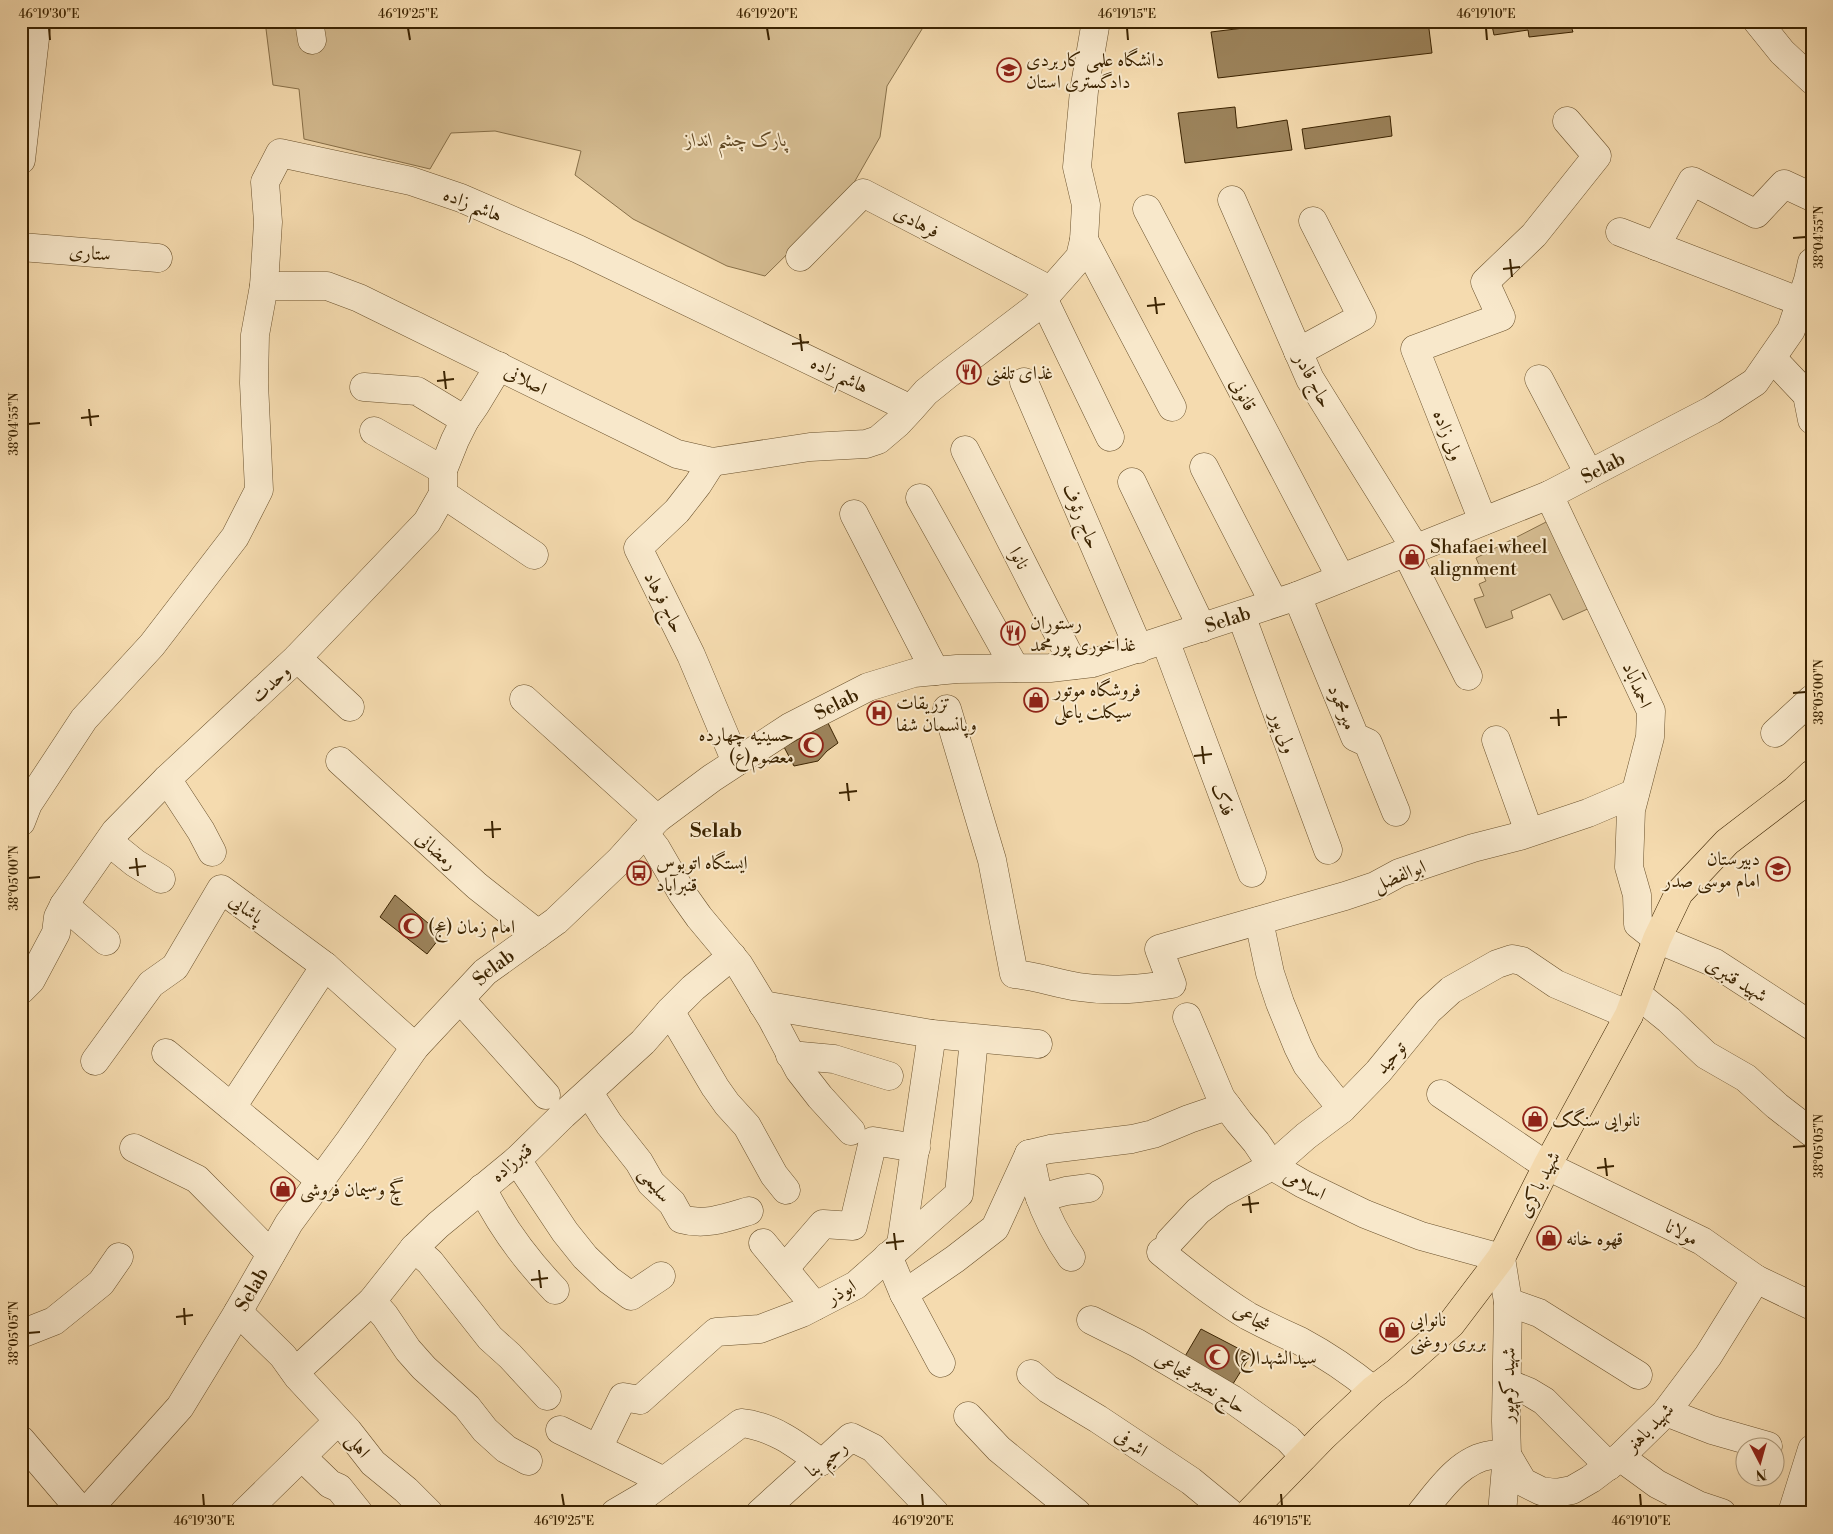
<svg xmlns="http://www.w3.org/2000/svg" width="1833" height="1534" viewBox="0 0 1833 1534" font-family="'Libre Bodoni',Amiri,serif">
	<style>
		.green { fill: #d5bc91; stroke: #887049 }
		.building { fill: #9c835b; stroke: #3b2301 }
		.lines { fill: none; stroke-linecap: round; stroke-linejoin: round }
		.minor-casing { stroke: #6a512c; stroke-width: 29 }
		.major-casing { stroke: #3b2301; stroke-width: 29 }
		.minor { stroke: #f8e8cb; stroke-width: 28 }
		.major { stroke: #f5dbaf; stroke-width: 28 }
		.ticks { fill: none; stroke: #3b2301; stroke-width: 2 }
		.labels { text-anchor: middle; stroke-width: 4; stroke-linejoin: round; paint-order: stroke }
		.poi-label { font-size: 19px; fill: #3b2301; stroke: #f8e8cb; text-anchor: start }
		.park-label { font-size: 19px; font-style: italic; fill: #624925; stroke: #f8e8cb }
		.street-label { font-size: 19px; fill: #3b2301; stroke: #f8e8cb }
		.neighbourhood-label { font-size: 20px; font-weight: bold; fill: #3b2301; stroke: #f8e8cb }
		.neatline { fill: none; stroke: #3b2301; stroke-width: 2 }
		.ticks-label { font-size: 12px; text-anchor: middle; fill: #3b2301 }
	</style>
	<rect width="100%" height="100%" fill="#f5dbaf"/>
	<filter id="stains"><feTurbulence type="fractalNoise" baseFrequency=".004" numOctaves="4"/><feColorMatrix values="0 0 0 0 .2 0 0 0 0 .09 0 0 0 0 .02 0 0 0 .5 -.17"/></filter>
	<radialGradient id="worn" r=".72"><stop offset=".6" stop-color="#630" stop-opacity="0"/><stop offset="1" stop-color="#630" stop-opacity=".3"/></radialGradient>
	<path class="green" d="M 267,21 L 927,21 L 887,86 L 880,137 L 847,195 L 765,276 L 727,266 L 633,219 L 575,175 L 581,151 L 495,131 L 451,133 L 430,169 L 304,139 L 299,89 L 273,85 L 266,29 Z
		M 1548,521 L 1592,607 L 1563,620 L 1550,594 L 1511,611 L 1513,618 L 1486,628 L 1474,599 L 1484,596 L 1479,584 L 1486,581 L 1476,558 Z"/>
	<path class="building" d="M 1301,21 L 1428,21 L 1432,53 L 1218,78 L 1211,32 Z
		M 1491,21 L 1603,21 L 1571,26 L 1573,32 L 1529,37 L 1528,30 L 1494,35 Z
		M 1235,107 L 1237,128 L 1287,120 L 1292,150 L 1185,163 L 1178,113 Z
		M 1390,116 L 1392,136 L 1305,149 L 1302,129 Z
		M 828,723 L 838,743 L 827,751 L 818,761 L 794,766 L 784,747 Z
		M 395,895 L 442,935 L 427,954 L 380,917 Z
		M 1201,1329 L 1251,1355 L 1231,1387 L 1184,1358 Z"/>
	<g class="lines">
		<g class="minor-casing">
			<g id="minor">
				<path d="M 309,21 L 312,40"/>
				<path d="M 1757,21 L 1782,52 L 1812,80"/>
				<path d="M 21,160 L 37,21"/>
				<path d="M 1232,200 L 1310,379 L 1415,548"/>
				<path d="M 1147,209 L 1341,578"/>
				<path d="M 1620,232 L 1801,302"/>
				<path d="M 1084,240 L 1172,407"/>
				<path d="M 1656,246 L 1692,181 L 1756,214 L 1784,184 L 1812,197"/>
				<path d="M 21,247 L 158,258"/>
				<path d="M 800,257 L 863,193 L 1050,290"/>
				<path d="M 1043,298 L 1110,437"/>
				<path d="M 1298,352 L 1362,317 L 1313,221"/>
				<path d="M 1772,358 L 1807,395 L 1812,420"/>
				<path d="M 1539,379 L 1589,474"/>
				<path d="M 1024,382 L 1139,649"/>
				<path d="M 364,387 L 417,391 L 465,420"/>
				<path d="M 911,409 L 898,423 L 878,440 L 866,444 L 810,447 L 712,462 L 677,454 L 359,298 L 327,286 L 264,286 L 268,222 L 265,182 L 280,153 L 411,181 L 461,198 L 578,249 L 911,409 L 926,392 L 947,375 L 1035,308 L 1080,257 L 1084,240 L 1086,205 L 1077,167 L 1084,91 L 1096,21"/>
				<path d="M 374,431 L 443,470"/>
				<path d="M 965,450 L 1074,665"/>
				<path d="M 712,462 L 698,484 L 677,511 L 638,548 L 691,655 L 736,762"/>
				<path d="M 1204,467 L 1274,603"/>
				<path d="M 1132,482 L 1202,628"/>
				<path d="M 443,494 L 534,555"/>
				<path d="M 1549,495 L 1651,711 L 1650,737 L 1631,810 L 1629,867 L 1637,895 L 1638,924 L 1657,939 L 1715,963 L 1812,1026"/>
				<path d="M 920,498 L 1015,668"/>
				<path d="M 854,514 L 935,671"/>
				<path d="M 1483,521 L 1415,349 L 1501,317 L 1485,282 L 1534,235 L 1597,156 L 1567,121"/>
				<path d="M 1406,552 L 1468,676"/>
				<path d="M 1297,596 L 1355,737 L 1368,743 L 1396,812"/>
				<path d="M 1241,615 L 1328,850"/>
				<path d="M 1165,640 L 1252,873"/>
				<path d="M 297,658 L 350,707"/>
				<path d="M 524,699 L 657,819"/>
				<path d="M 947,709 L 992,860 L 1014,974 C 1037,976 1057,984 1079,987 C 1111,992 1140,989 1172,984 L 1159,949 L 1345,896 L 1375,886 L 1399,873 L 1473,848 L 1520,836 L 1588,813 L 1635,793"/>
				<path d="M 1775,733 L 1812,699"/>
				<path d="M 1496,740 L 1529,832"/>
				<path d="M 340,761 L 477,886 L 538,934"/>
				<path d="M 167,779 L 201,831 L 212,852"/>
				<path d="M 21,822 L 28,804 L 84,719 L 152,645 L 235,537 L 259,490 L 254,383 L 255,335 L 264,286"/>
				<path d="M 644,833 L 656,848 L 682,893 L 699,917 L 739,965 L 772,1019 L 799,1070 L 820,1097 L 851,1131"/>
				<path d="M 109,842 L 135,863 L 161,879"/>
				<path d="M 64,905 L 106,941"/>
				<path d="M 1259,921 L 1270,973 L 1280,1003 L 1298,1047 L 1307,1065 L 1342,1109"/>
				<path d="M 21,990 L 31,980 L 56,933 L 58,917 L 64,905 L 115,832 L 167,779 L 297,658 L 427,522 L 443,494 L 443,470 L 455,440 L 465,420 L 476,404 L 499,366"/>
				<path d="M 1637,994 L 1669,1020 L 1706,1055 L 1746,1078 L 1777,1106 L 1812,1133"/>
				<path d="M 460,999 L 546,1095"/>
				<path d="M 763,1005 L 932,1034 L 1038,1044"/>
				<path d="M 670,1011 L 715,1087 L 727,1104 L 747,1126 L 774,1175 L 786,1190"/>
				<path d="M 1187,1017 L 1221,1098 L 1239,1122 L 1256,1142 L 1272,1166 L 1303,1184 L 1365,1214 L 1421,1236 L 1501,1258 L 1508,1302 L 1506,1421 L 1507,1455 L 1502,1513"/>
				<path d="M 166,1053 L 320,1180"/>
				<path d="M 790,1055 L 834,1059 L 889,1076"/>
				<path d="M 95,1061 L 151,984 L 175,967 L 221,889 L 325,966 L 415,1047"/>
				<path d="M 589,1093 L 609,1124 L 639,1162 L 651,1183 L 672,1203 L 681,1219 C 705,1226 726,1218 749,1211"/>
				<path d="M 1441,1094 L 1547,1166 L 1702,1241 L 1756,1279 L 1812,1306"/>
				<path d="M 232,1107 L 325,966"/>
				<path d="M 134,1148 L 197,1179 L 271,1254"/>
				<path d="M 517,1160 L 565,1232 L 585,1257 L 609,1280 L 631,1296 L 661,1276"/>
				<path d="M 482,1188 C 501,1226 525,1259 555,1290"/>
				<path d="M 1040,1198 L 1066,1191 L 1089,1188"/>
				<path d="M 1170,1241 L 1198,1211 L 1220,1194 L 1272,1166 L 1306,1136 L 1342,1109 L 1378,1072 L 1428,1011 L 1451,990 L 1497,964 L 1512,959 L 1522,961 L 1556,984 L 1629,1015"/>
				<path d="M 763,1243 L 815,1306"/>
				<path d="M 901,1244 L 932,1034"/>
				<path d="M 414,1248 L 430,1262 L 490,1338 L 510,1356 L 547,1396"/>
				<path d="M 1161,1252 C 1189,1275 1217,1297 1248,1316 C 1265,1325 1282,1333 1300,1341 C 1326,1355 1350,1371 1373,1390"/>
				<path d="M 888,1256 L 904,1294 L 941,1363"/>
				<path d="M 1071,1257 C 1057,1237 1046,1216 1038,1192 C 1034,1179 1033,1166 1029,1154 L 1050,1149 L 1132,1139 L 1153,1134 L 1189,1119 L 1227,1106"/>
				<path d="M 785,1268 L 823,1224 L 853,1226 L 873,1141 L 916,1148"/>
				<path d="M 904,1294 L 955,1259 L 995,1228 L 1029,1154"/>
				<path d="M 372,1301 L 385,1316 L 408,1350 L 424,1368 L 467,1407 L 485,1430 L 506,1449 L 528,1461"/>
				<path d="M 1508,1302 L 1539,1313 L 1638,1375"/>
				<path d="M 238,1312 L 283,1356 L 298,1377 L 348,1431 L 373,1463 L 406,1490 L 429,1513"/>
				<path d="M 1091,1320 L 1137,1343 L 1232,1399 L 1288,1439 L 1304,1456"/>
				<path d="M 21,1334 L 54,1321 L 101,1283 L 119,1257"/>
				<path d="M 295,1372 L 372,1301 L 414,1248 L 438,1225 L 517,1160 L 563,1115 L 643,1042 L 670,1011 L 693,988 L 732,956"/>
				<path d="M 1031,1374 L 1048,1389 L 1098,1419 L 1191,1481 L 1230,1513"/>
				<path d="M 1507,1383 L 1529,1392 L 1544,1401 L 1609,1466"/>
				<path d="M 1666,1412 L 1712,1430 L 1768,1446"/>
				<path d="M 968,1416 L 999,1449 L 1077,1513"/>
				<path d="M 560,1430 L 664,1481"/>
				<path d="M 21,1440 L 83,1513"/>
				<path d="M 598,1448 L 623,1397 L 640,1400 L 716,1332 L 760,1329 L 802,1313 L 856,1285 L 959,1194 L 974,1039"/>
				<path d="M 302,1457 L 330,1484 L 339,1488 L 359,1513"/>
				<path d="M 1620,1457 L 1657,1484 L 1698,1505 L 1722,1513"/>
				<path id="s1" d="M 85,1513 L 180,1407 L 238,1312 L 289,1223 L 350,1140 L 415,1047 L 485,972 L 556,921 L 620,860 L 657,819 L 712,778 L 790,727 L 868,687 L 914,673 L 935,671 L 957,669 L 1050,668 L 1093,663 L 1297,596 L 1549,495 L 1712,410 L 1755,382 L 1791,330 L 1808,280 L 1812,262"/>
				<path d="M 244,1513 L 338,1421"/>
				<path d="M 615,1513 L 644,1496 L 741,1423 C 772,1426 796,1444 820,1462"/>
				<path d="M 760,1513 L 814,1464 L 827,1459 L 851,1437 L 873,1448 L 935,1513"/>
				<path d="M 1421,1513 C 1439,1491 1460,1459 1491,1455 C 1496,1454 1502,1455 1507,1455 L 1523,1482 L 1541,1491 L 1556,1493 L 1572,1490 L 1591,1479 L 1620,1457 L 1666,1412 L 1708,1356 L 1756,1279"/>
				<path d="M 1792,1513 L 1812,1449"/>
			</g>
		</g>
		<g class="major-casing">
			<path id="major" d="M 1249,1513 L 1324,1436 L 1373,1390 L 1397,1372 L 1451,1324 L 1501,1258 L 1547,1166 L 1629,1015 L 1657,939 L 1679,893 L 1727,842 L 1795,790 L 1812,774"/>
		</g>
		<use href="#minor" class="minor"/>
		<use href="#major" class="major"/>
	</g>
	<path class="ticks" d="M 49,28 L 50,40M 408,28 L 410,40M 767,28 L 769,40M 1127,28 L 1128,40M 1486,28 L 1487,40M 1793,238 L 1806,237M 1510,259 L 1512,277M 1503,269 L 1520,267M 1155,297 L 1157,314M 1147,306 L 1165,304M 800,334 L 802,351M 792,344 L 809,342M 444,371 L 446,389M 437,381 L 454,379M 89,409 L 91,426M 81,418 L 99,416M 28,424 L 40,423M 1793,693 L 1806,692M 1558,709 L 1559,726M 1550,718 L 1567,717M 1202,746 L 1204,764M 1194,756 L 1212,754M 847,783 L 849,801M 839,793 L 857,791M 492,821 L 493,838M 484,830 L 501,829M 136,858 L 138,876M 129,868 L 146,866M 28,878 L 40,877M 1793,1147 L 1806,1146M 1605,1158 L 1607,1176M 1597,1168 L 1614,1166M 1249,1196 L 1251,1213M 1242,1205 L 1259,1203M 894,1233 L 896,1250M 886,1243 L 904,1241M 539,1270 L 541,1288M 531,1280 L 548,1278M 184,1308 L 185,1325M 176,1317 L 193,1315M 28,1333 L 40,1332M 203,1494 L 204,1506M 562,1494 L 564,1506M 922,1494 L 923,1506M 1281,1494 L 1282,1506M 1640,1494 L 1641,1506"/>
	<defs>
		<g id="university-ring" transform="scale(1.25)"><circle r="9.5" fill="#f8e8cb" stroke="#8f2418" stroke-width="1.5"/><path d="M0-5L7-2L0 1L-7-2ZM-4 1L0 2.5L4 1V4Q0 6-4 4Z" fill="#8f2418"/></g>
		<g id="restaurant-ring" transform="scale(1.25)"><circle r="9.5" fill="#f8e8cb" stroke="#8f2418" stroke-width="1.5"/><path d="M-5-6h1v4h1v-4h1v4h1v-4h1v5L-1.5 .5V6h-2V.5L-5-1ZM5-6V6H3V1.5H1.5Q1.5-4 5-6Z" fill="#8f2418"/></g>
		<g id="shop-ring" transform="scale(1.25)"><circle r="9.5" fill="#f8e8cb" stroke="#8f2418" stroke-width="1.5"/><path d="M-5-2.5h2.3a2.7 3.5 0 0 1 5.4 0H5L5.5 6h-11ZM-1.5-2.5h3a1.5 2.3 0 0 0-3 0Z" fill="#8f2418"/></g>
		<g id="hospital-ring" transform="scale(1.25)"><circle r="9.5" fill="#f8e8cb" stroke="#8f2418" stroke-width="1.5"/><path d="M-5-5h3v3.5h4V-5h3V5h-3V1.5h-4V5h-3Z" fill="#8f2418"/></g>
		<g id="mosque-ring" transform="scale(1.25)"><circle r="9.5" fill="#f8e8cb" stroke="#8f2418" stroke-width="1.5"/><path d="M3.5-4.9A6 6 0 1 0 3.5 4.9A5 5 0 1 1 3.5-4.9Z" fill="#8f2418"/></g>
		<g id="school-ring" transform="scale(1.25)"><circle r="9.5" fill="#f8e8cb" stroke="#8f2418" stroke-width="1.5"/><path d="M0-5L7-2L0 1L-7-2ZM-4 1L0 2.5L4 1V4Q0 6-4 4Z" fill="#8f2418"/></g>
		<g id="bus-ring" transform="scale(1.25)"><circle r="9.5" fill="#f8e8cb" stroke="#8f2418" stroke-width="1.5"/><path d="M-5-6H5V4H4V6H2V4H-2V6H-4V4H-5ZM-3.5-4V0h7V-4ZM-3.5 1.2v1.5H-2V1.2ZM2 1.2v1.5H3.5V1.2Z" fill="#8f2418"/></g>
	</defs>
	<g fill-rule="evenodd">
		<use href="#university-ring" x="1009" y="70"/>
		<use href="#restaurant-ring" x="969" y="372"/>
		<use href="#shop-ring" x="1412" y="557"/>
		<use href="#restaurant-ring" x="1013" y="633"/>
		<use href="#shop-ring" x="1036" y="700"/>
		<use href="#hospital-ring" x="879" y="713"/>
		<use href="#mosque-ring" x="811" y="745"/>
		<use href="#school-ring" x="1778" y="869"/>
		<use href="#bus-ring" x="639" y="873"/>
		<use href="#mosque-ring" x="411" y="926"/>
		<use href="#shop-ring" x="1535" y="1119"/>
		<use href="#shop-ring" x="283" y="1189"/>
		<use href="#shop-ring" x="1549" y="1238"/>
		<use href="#shop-ring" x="1392" y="1330"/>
		<use href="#mosque-ring" x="1217" y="1357"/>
	</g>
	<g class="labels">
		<g class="poi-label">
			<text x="1026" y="66">دانشگاه علمی کاربردی<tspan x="1026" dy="22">دادگستری استان</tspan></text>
			<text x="986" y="379">غذای تلفنی</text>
			<text x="1430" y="553">Shafaei wheel<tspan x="1430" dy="22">alignment</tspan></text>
			<text x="1030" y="629">رستوران<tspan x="1030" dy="22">غذاخوری پورمحمد</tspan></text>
			<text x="1054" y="696">فروشگاه موتور<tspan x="1054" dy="22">سیکلت یاعلی</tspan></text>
			<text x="896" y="709">تزریقات<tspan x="896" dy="22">وپانسمان شفا</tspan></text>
			<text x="794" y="741" text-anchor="end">حسینیه چهارده<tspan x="794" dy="22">معصوم(ع)</tspan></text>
			<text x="1760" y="865" text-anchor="end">دبیرستان<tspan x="1760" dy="22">امام موسی صدر</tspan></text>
			<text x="656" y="869">ایستگاه اتوبوس<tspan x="656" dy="22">قنبرآباد</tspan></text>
			<text x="428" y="933">امام زمان (عج)</text>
			<text x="1552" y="1126">نانوایی سنگک</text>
			<text x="300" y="1196">گچ وسیمان فروشی</text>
			<text x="1566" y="1245">قهوه خانه</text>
			<text x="1410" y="1326">نانوایی<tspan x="1410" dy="22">بربری روغنی</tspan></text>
			<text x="1234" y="1364">سیدالشهدا(ع)</text>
		</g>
		<g class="park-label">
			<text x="736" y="146">پارک چشم انداز</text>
		</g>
		<g class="street-label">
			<text transform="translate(473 204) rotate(22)" y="7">هاشم زاده</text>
			<text transform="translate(917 221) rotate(28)" y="7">فرهادی</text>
			<text transform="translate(90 252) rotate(5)" y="7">ستاری</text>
			<text transform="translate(840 374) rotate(26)" y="7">هاشم زاده</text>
			<text transform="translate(526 379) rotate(27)" y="7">اصلانی</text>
			<text transform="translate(1314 380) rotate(62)" y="7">حاج قادر</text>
			<text transform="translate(1244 394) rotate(62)" y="7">قانونی</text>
			<text transform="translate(1449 435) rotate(69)" y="7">ولی زاده</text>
			<text dy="7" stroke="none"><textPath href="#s1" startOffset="1930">Selab</textPath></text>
			<text transform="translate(1082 516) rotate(67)" y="7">حاج رئوف</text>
			<text transform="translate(1020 558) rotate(63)" y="7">نانوا</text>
			<text transform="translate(665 602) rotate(63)" y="7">حاج فرهاد</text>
			<text dy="7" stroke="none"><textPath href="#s1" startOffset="1525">Selab</textPath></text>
			<text transform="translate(270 683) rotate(-43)" y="7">وحدت</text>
			<text transform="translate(1638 685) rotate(67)" y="7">احمدآباد</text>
			<text dy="7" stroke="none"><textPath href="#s1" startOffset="1120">Selab</textPath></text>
			<text transform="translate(1343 707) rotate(68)" y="7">میرمحمود</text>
			<text transform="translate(1284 732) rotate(70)" y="7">ولی پور</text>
			<text transform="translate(1224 799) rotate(69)" y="7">فدک</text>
			<text transform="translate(437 850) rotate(42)" y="7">رمضانی</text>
			<text transform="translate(1399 875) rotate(-22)" y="7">ابوالفضل</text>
			<text transform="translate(247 908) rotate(37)" y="7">پاشایی</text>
			<text dy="7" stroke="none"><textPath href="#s1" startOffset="685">Selab</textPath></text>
			<text transform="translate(1737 979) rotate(31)" y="7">شهید قنبری</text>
			<text transform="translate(1390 1057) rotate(-49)" y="7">توحید</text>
			<text transform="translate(511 1162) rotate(-41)" y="7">قنبرزاده</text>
			<text transform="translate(656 1184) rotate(52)" y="7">سلیمی</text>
			<text transform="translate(1305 1184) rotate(28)" y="7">اسلامی</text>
			<text transform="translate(1538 1184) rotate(-63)" y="7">شهید باکری</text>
			<text transform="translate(1682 1232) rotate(27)" y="7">مولانا</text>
			<text dy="7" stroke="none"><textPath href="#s1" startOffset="280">Selab</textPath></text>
			<text transform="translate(841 1291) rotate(-30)" y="7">ابوذر</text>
			<text transform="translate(1252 1317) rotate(30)" y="7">شجاعی</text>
			<text transform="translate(1201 1382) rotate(31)" y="7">حاج نصیر شجاعی</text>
			<text transform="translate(1507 1385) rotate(-89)" y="7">شهید کرم‌پور</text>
			<text transform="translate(1649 1427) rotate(-46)" y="7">شهید باهنر</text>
			<text transform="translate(1132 1442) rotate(35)" y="7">اشرفی</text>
			<text transform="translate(359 1445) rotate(52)" y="7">اهلی</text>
			<text transform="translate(826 1458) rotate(-38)" y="7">رحیم بنا</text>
		</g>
		<g class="neighbourhood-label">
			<text x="716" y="837">Selab</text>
		</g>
	</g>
	<rect width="1833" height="1534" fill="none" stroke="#f5dbaf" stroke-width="55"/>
	<g transform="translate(1760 1462) rotate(174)"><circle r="24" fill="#f8e8cb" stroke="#ac997a"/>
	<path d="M0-4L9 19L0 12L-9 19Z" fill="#8f2418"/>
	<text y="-8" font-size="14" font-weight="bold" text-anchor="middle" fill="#3b2301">N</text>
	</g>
	<rect x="28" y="28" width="1778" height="1478" class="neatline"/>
	<g class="ticks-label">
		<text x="49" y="18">46°19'30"E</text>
		<text x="408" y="18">46°19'25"E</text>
		<text x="767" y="18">46°19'20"E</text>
		<text x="1127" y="18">46°19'15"E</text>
		<text x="1486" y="18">46°19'10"E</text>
		<text transform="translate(1819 237) rotate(-90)" y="4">38°04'55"N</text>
		<text transform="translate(14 424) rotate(-90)" y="4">38°04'55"N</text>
		<text transform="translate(1819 692) rotate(-90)" y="4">38°05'00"N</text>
		<text transform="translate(14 878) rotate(-90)" y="4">38°05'00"N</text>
		<text transform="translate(1819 1146) rotate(-90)" y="4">38°05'05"N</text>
		<text transform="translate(14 1333) rotate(-90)" y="4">38°05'05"N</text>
		<text x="204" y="1525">46°19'30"E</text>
		<text x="564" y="1525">46°19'25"E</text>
		<text x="923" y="1525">46°19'20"E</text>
		<text x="1282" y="1525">46°19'15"E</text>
		<text x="1641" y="1525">46°19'10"E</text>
	</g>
	<rect width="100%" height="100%" filter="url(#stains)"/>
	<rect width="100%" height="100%" fill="url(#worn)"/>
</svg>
